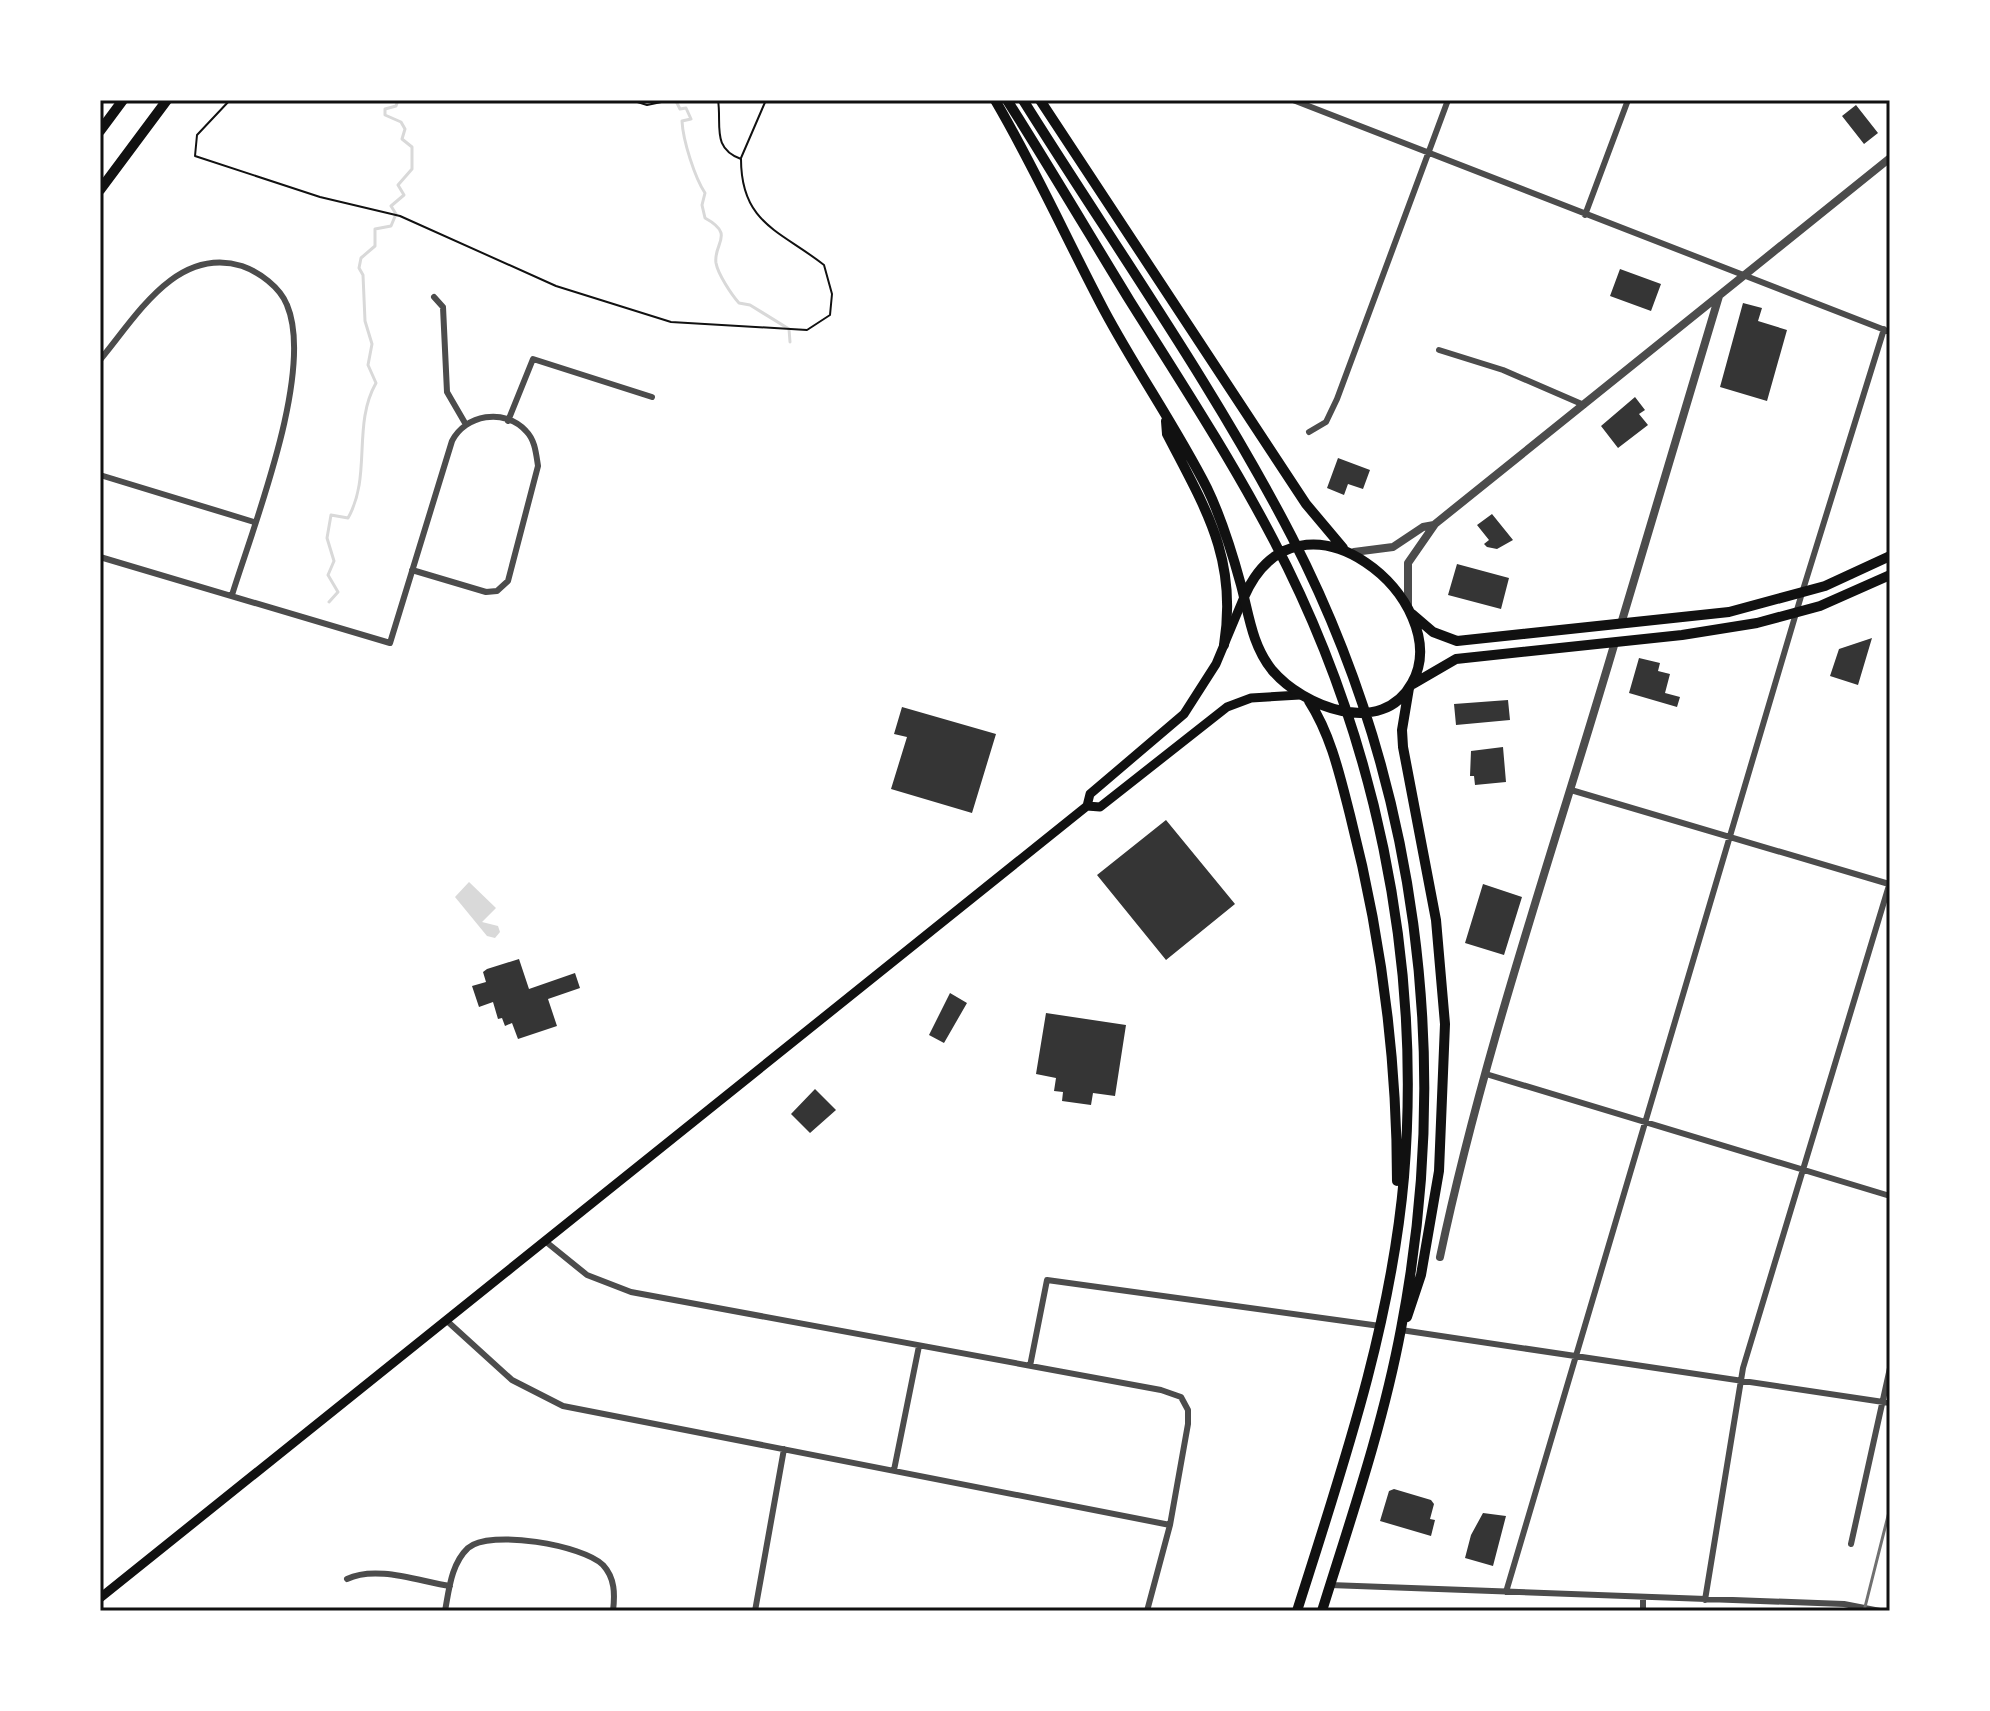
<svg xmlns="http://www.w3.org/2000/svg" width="1990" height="1711" viewBox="0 0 1990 1711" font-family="Overpass,sans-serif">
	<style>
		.water { fill: #d9d9d9 }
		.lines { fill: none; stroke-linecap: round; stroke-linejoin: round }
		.stream { stroke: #d9d9d9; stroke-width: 3 }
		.building { fill: #353535 }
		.path { stroke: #111; stroke-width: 2 }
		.minor { stroke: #4c4c4c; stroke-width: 6 }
		.tertiary { stroke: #4c4c4c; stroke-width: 8 }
		.secondary { stroke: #111; stroke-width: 9 }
		.trunk { stroke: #111; stroke-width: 10 }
		.rail { stroke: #707070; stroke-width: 3 }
		.neatline { fill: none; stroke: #111; stroke-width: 3 }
	</style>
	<rect width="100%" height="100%" fill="#fff"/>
	<path class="water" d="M 469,882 L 496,908 L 482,922 L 498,926 L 500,932 L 495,938 L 487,936 L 455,897 Z"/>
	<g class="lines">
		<path class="stream" d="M 666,100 L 676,101 L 680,109 L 686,108 L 691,119 L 682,121 C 683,141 695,178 705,193 L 702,205 L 705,218 C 736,235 713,243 716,263 C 718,274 731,294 739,303 L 750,305 L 789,329 L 790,342
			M 329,602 L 338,592 L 328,575 L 334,561 L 327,538 L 331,515 L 348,518 C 372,476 352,425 376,383 L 368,365 L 372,344 L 365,321 L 363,275 L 359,268 L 361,258 L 375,246 L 375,229 L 391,226 L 396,214 L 391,206 L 404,195 L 398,185 L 412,169 L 412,147 L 402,139 L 405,129 L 401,122 L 385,115 L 385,109 L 396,106 L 398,100"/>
	</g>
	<path class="building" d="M 1856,105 L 1878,133 L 1864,144 L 1842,116 Z
		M 1620,269 L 1661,284 L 1651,311 L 1610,296 Z
		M 1743,303 L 1762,308 L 1758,321 L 1787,330 L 1767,401 L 1720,387 Z
		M 1635,397 L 1645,410 L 1639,414 L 1648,425 L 1618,448 L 1601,426 Z
		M 1338,458 L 1370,470 L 1363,489 L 1348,484 L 1344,495 L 1327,488 Z
		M 1492,514 L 1513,540 L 1497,549 L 1487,547 L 1484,544 L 1489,540 L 1477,525 Z
		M 1457,564 L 1509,578 L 1501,609 L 1448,595 Z
		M 1872,638 L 1858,685 L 1830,676 L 1839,649 Z
		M 1639,658 L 1660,663 L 1658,671 L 1670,674 L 1665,693 L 1680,697 L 1677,707 L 1629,693 Z
		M 1508,700 L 1510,720 L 1456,725 L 1454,704 Z
		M 902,707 L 996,734 L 972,813 L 891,789 L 907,737 L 894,734 Z
		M 1503,747 L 1506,782 L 1475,785 L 1474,776 L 1470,776 L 1471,751 Z
		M 1166,820 L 1235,904 L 1166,960 L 1097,875 Z
		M 1483,884 L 1522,897 L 1504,955 L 1465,943 Z
		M 519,959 L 529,989 L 575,973 L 580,988 L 548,999 L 557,1026 L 518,1039 L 512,1023 L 505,1026 L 502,1018 L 498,1019 L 493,1002 L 479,1007 L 472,986 L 486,982 L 483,972 L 487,969 Z
		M 950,993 L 967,1003 L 944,1043 L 929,1035 Z
		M 1046,1013 L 1126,1025 L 1115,1096 L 1093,1093 L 1091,1105 L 1062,1101 L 1063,1092 L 1054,1091 L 1056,1078 L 1036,1074 Z
		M 815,1089 L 836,1110 L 810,1133 L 791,1114 Z
		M 1394,1489 L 1431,1500 L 1434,1504 L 1430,1519 L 1435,1520 L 1431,1536 L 1380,1521 L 1389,1491 Z
		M 1483,1513 L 1506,1516 L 1493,1566 L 1465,1558 L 1471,1535 Z"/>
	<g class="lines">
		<path class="path" d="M 230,100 L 197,135 L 195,156 L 320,197 L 400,216 L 556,286 L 671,322 L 807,330 L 830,315 L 832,294 L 824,265 C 781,231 741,224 741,159 C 711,148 722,125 718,100
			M 631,100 L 647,105 L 671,100
			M 741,158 L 766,100"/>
		<path class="minor" d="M 1293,100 L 1890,332
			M 1585,215 L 1628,100
			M 434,297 L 443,307 L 447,392 L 465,423
			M 1439,350 L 1503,370 L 1584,405
			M 100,360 C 136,317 176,246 242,266 C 259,272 280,287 287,305 C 315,371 253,527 232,595
			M 508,421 L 533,359 L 652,397
			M 1309,432 L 1326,422 L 1337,399 L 1448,100
			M 100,475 L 254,522
			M 100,557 L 390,643 L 452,441 C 465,415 504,407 526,431 C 535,440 536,453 538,466 L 508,581 L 497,591 L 486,592 L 412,570
			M 1571,790 L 1889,884
			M 1486,1074 L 1890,1196
			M 545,1241 L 587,1275 L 631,1292 L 1161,1390 L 1181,1397 L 1188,1410 L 1188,1424 L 1170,1525 L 1147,1611
			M 447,1321 L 512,1380 L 563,1406 L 1170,1525
			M 1401,1330 L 1890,1403
			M 1030,1366 L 1047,1280 L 1380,1326
			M 894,1470 L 919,1346
			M 1851,1544 L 1890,1368
			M 347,1579 C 376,1565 418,1581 450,1586
			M 1330,1585 L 1844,1604 L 1880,1611
			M 1506,1592 L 1802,593 L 1884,329
			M 1705,1600 L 1743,1368 L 1890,882
			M 445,1611 C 449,1590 451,1564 468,1548 C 490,1529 583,1545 603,1565 C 615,1578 615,1594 613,1611
			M 755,1611 L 784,1449
			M 1643,1611 L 1643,1597"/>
		<path class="tertiary" d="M 1354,552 L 1393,547 L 1423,527 L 1434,525
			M 1408,608 L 1408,563 L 1435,524 L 1890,158
			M 1621,624 L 1719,296
			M 1440,1257 C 1484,1049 1555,846 1615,642"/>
		<path class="secondary" d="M 1087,806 L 1100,807 L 1227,707 L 1251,698 L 1300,695
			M 100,1598 L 1087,806 L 1090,794 L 1184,714 L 1216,664 L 1244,597"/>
		<path class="trunk" d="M 995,100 C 1035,168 1067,240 1104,310 C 1136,370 1176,427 1207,488 C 1222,519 1232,552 1241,585 C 1249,615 1252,645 1272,670 C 1303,707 1382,738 1412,683 C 1457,602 1299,471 1244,597
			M 1007,100 C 1049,166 1089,234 1130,301 C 1179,379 1230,457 1273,539 C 1375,733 1422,958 1404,1177 C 1391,1326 1342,1469 1297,1611
			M 1023,100 C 1113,244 1214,386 1292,537 C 1418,782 1453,1059 1401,1329 C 1383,1425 1351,1518 1322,1611
			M 1040,100 L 1306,504 L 1343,548
			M 100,131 L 123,100
			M 100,190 L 167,100
			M 1166,421 L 1167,434 C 1205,508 1238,558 1224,645
			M 1412,614 L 1433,632 L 1457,641 L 1729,612 L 1825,586 L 1890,556
			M 1413,684 L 1456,659 L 1682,635 L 1757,623 L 1820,606 L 1890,575
			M 1309,701 C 1331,735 1340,776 1350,815 C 1381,935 1397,1057 1397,1181
			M 1407,1317 L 1421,1275 L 1439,1171 L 1445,1024 L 1436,920 L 1403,747 L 1402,730 L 1409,688"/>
		<path class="rail" d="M 1864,1611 L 1890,1508"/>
	</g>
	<rect width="1990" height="1711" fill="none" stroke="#ffffff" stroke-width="204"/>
	<rect x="102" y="102" width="1786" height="1507" class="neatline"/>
</svg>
